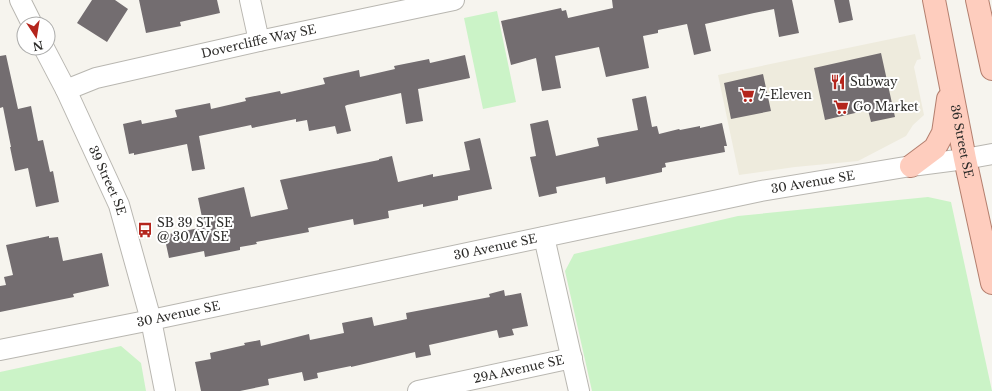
<svg xmlns="http://www.w3.org/2000/svg" width="992" height="391" viewBox="0 0 992 391" font-family="'Libre Baskerville',serif">
	<style>
		.built { fill: #eeebdd }
		.green { fill: #cbf3c7 }
		.building { fill: #736d70 }
		.lines { fill: none; stroke-linecap: round; stroke-linejoin: round }
		.minor-casing { stroke: #b9b7b1; stroke-width: 22 }
		.major-casing { stroke: #b47f6e; stroke-width: 24 }
		.minor { stroke: #fff; stroke-width: 20 }
		.major { stroke: #fecdbe; stroke-width: 22 }
		.labels { text-anchor: middle; stroke-width: 4; stroke-linejoin: round; paint-order: stroke }
		.street-label { font-size: 12px; fill: #2d2c2a; stroke: #fff }
		.poi-label { font-size: 12px; fill: #2d2c2a; stroke: #fff; text-anchor: start }
	</style>
	<rect width="100%" height="100%" fill="#f6f4ee"/>
	<path class="built" d="M 915,34 L 921,59 L 917,60 L 914,67 L 924,115 L 913,125 L 906,136 L 858,161 L 795,167 L 739,175 L 718,75 Z"/>
	<path class="green" d="M 497,11 L 516,102 L 483,109 L 464,18 Z
		M 928,197 L 951,202 L 992,391 L 592,391 L 565,271 L 574,254 L 738,216 Z
		M 121,346 L 141,363 L 146,391 L 0,391 L 0,372 Z"/>
	<path class="building" d="M 92,0 L 115,0 L 128,9 L 107,42 L 77,23 Z
		M 139,0 L 217,0 L 220,13 L 180,22 L 181,26 L 146,33 Z
		M 612,0 L 792,0 L 799,33 L 779,37 L 774,9 L 754,13 L 705,24 L 711,51 L 694,55 L 687,24 L 658,30 L 658,33 L 643,36 L 649,68 L 606,77 L 599,47 L 555,56 L 561,88 L 542,91 L 536,58 L 511,65 L 501,21 L 561,8 L 562,11 L 566,10 L 568,18 L 613,8 Z
		M 834,0 L 849,0 L 853,20 L 839,23 Z
		M 881,53 L 895,117 L 871,122 L 868,110 L 825,120 L 814,68 Z
		M 6,55 L 18,109 L 31,106 L 38,141 L 43,140 L 50,172 L 53,171 L 59,202 L 36,207 L 28,168 L 15,171 L 10,147 L 11,147 L 3,107 L 0,108 L 0,56 Z
		M 465,55 L 470,78 L 418,89 L 423,121 L 406,124 L 401,93 L 347,105 L 345,106 L 351,131 L 337,134 L 335,126 L 309,131 L 307,120 L 296,122 L 296,119 L 252,128 L 251,125 L 199,136 L 205,169 L 192,171 L 187,144 L 134,155 L 134,153 L 129,154 L 123,124 L 141,120 L 142,124 L 177,117 L 175,110 L 210,103 L 211,109 L 246,101 L 245,98 L 280,91 L 281,94 L 325,84 L 323,78 L 359,70 L 360,77 L 395,69 L 394,66 L 429,59 L 430,63 Z
		M 763,74 L 771,111 L 731,119 L 724,83 Z
		M 646,96 L 652,127 L 657,126 L 659,134 L 679,129 L 680,130 L 700,126 L 700,128 L 722,123 L 727,146 L 724,146 L 725,152 L 665,163 L 666,167 L 662,168 L 662,172 L 606,184 L 605,177 L 556,187 L 557,193 L 539,197 L 530,157 L 536,156 L 530,124 L 548,120 L 556,156 L 599,146 L 597,138 L 638,130 L 632,99 Z
		M 480,138 L 492,189 L 458,196 L 458,200 L 423,207 L 423,204 L 388,211 L 389,218 L 354,225 L 353,219 L 308,228 L 309,232 L 256,242 L 257,244 L 240,247 L 240,250 L 205,257 L 204,251 L 169,258 L 164,235 L 204,227 L 198,198 L 244,187 L 251,217 L 288,209 L 280,180 L 379,160 L 379,159 L 392,156 L 398,182 L 433,174 L 433,177 L 470,170 L 464,142 Z
		M 49,236 L 49,238 L 58,237 L 63,261 L 102,253 L 109,286 L 73,294 L 74,297 L 0,312 L 0,286 L 6,285 L 4,277 L 13,275 L 6,245 Z
		M 504,290 L 505,296 L 521,293 L 528,326 L 512,329 L 514,335 L 499,338 L 497,330 L 429,345 L 431,355 L 416,358 L 415,352 L 351,367 L 351,366 L 317,373 L 318,378 L 304,381 L 302,372 L 268,379 L 269,385 L 240,391 L 201,391 L 195,362 L 211,359 L 210,353 L 245,345 L 244,343 L 260,340 L 261,346 L 309,334 L 310,340 L 344,333 L 342,323 L 372,317 L 374,326 L 407,319 L 406,313 L 490,297 L 489,294 Z"/>
	<g class="lines">
		<g class="minor-casing">
			<g id="minor">
				<path d="M 20,0 L 32,24"/>
				<path d="M 250,0 L 259,41"/>
				<path id="s1" d="M 44,48 L 66,90 L 119,205 L 151,320 L 165,391"/>
				<path id="s2" d="M 66,90 L 96,78 L 259,41 L 454,0"/>
				<path d="M 544,237 L 579,391"/>
				<path id="s3" d="M 0,350 L 151,320 L 761,191 L 911,166 L 965,159 L 992,154"/>
				<path id="s4" d="M 418,391 L 572,358"/>
			</g>
		</g>
		<g class="major-casing">
			<g id="major">
				<path id="s5" d="M 934,0 L 965,159 L 992,283"/>
				<path d="M 977,0 L 992,69"/>
				<path d="M 911,166 L 935,148 L 943,133 L 948,99"/>
			</g>
		</g>
		<use href="#minor" class="minor"/>
		<use href="#major" class="major"/>
	</g>
	<defs>
		<g id="restaurant-bare" transform="scale(1.2)"><path d="M-5-6h1v4h1v-4h1v4h1v-4h1v5L-1.5 .5V6h-2V.5L-5-1ZM5-6V6H3V1.5H1.5Q1.5-4 5-6Z" fill="#b4251c" stroke="#fff" stroke-width="2.5" paint-order="stroke"/></g>
		<g id="supermarket-bare" transform="scale(1.2)"><path d="M-6-5.5h2.5l.6 2H6L4.5 2H-2.5L-4.4-4H-6ZM-1.5 3.2a1.3 1.3 0 1 0 .1 0ZM3 3.2a1.3 1.3 0 1 0 .1 0Z" fill="#b4251c" stroke="#fff" stroke-width="2.5" paint-order="stroke"/></g>
		<g id="bus-bare" transform="scale(1.2)"><path d="M-5-6H5V4H4V6H2V4H-2V6H-4V4H-5ZM-3.5-4V0h7V-4ZM-3.5 1.2v1.5H-2V1.2ZM2 1.2v1.5H3.5V1.2Z" fill="#b4251c" stroke="#fff" stroke-width="2.5" paint-order="stroke"/></g>
	</defs>
	<g fill-rule="evenodd">
		<use href="#restaurant-bare" x="838" y="82"/>
		<use href="#supermarket-bare" x="747" y="95"/>
		<use href="#supermarket-bare" x="841" y="107"/>
		<use href="#bus-bare" x="145" y="230"/>
	</g>
	<g class="labels">
		<g class="street-label">
			<text dy="4" stroke="none"><textPath href="#s2" startOffset="199">Dovercliffe Way SE</textPath></text>
			<text dy="4" stroke="none"><textPath href="#s5" startOffset="144">36 Street SE</textPath></text>
			<text dy="4" stroke="none"><textPath href="#s1" startOffset="147">39 Street SE</textPath></text>
			<text dy="4" stroke="none"><textPath href="#s3" startOffset="830">30 Avenue SE</textPath></text>
			<text dy="4" stroke="none"><textPath href="#s3" startOffset="506">30 Avenue SE</textPath></text>
			<text dy="4" stroke="none"><textPath href="#s3" startOffset="182">30 Avenue SE</textPath></text>
			<text dy="4" stroke="none"><textPath href="#s4" startOffset="103">29A Avenue SE</textPath></text>
		</g>
		<g class="poi-label">
			<text x="850" y="86">Subway</text>
			<text x="759" y="99">7-Eleven</text>
			<text x="853" y="111">Go Market</text>
			<text x="157" y="227">SB 39 ST SE<tspan x="157" dy="14">@ 30 AV SE</tspan></text>
		</g>
	</g>
	<g transform="translate(36 36) rotate(168)"><circle r="19" fill="#ffffff" stroke="#ababaa"/>
	<path d="M0-3L7 15L0 10L-7 15Z" fill="#b4251c"/>
	<text y="-6" font-size="11" font-weight="bold" text-anchor="middle" fill="#2d2c2a">N</text>
	</g>
</svg>
